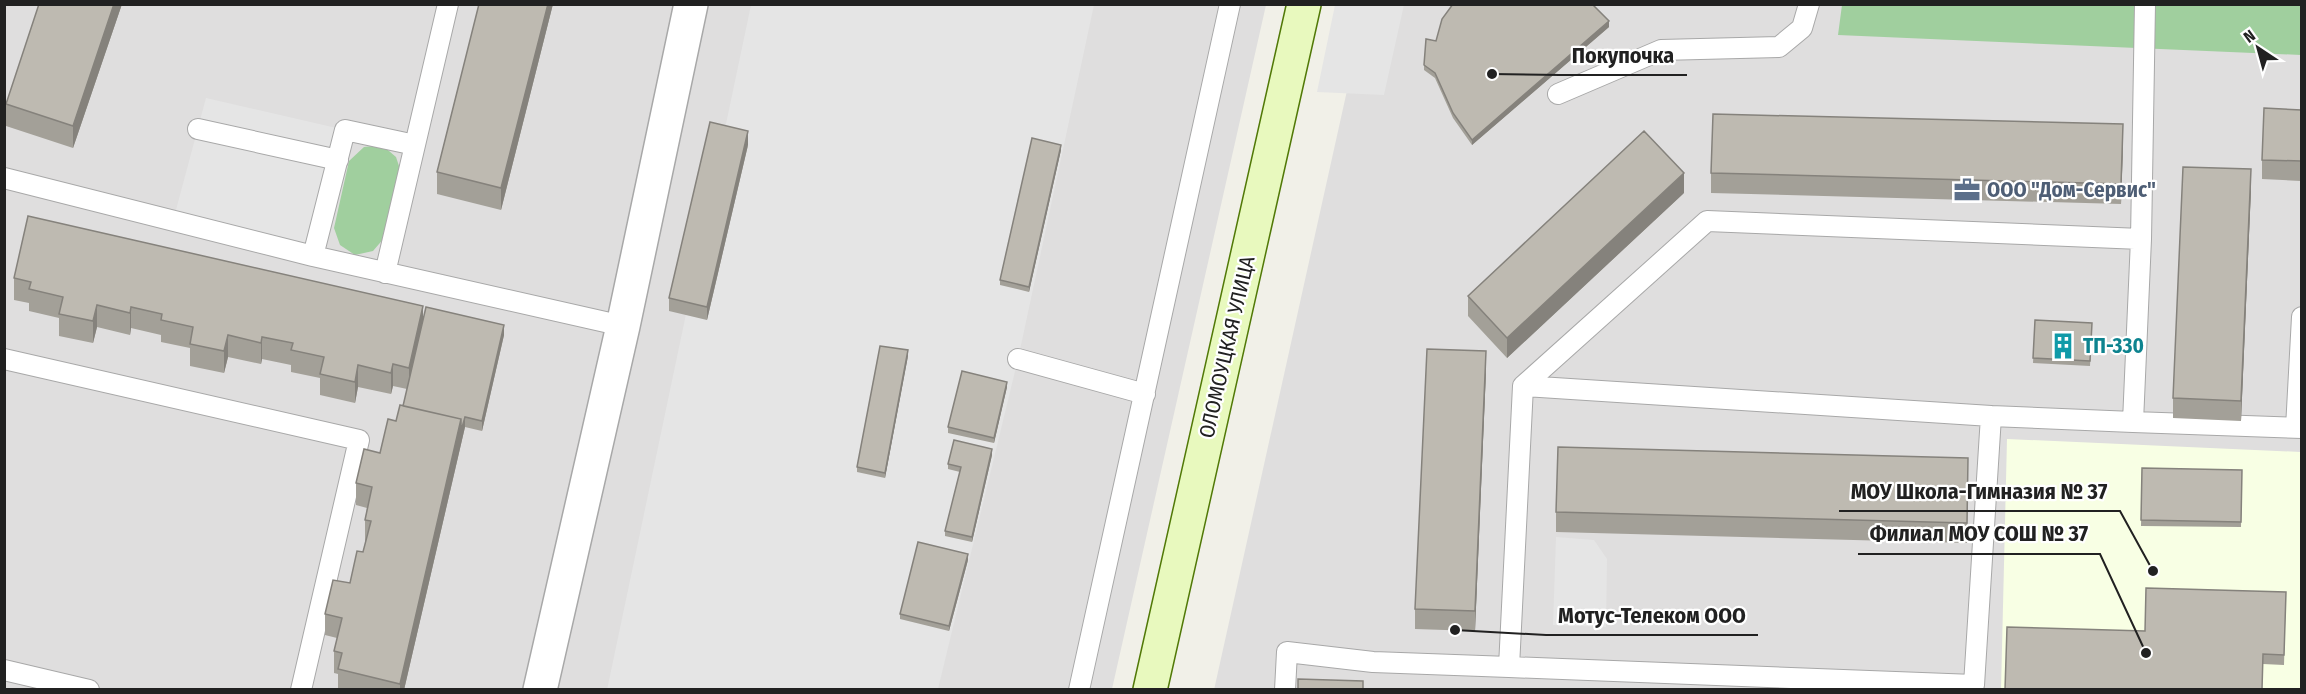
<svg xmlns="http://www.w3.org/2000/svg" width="2306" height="694" viewBox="0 0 2306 694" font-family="'Fira Sans Condensed',sans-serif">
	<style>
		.residential { fill: #dfdede }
		.education { fill: #f8ffe4 }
		.forest { fill: #a0cf9e }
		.parking { fill: #e5e5e5 }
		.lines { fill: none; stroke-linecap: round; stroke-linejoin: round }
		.lane-casing { stroke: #a8a8a8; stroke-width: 22 }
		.street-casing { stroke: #a8a8a8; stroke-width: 36 }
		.secondary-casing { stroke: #517907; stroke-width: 36 }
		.lane { stroke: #fff; stroke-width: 20 }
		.street { stroke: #fff; stroke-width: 33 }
		.secondary { stroke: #e8f9be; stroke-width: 33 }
		.wall { fill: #a3a098 }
		.shaded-wall { fill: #85827c }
		.building { fill: #bebab1; stroke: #85827c; stroke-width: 1.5 }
		.labels { text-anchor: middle; stroke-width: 4.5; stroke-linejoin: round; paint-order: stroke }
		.service-label { font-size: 21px; font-weight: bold; fill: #4e5e75; stroke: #fff; text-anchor: start }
		.culture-label { font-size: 21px; font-weight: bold; fill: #0d838f; stroke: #fff; text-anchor: start }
		.street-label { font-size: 21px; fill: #212121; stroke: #fff }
		.leader { fill: none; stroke: #212121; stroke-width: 2 }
		.callout-dot { fill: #212121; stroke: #fff; stroke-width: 2 }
		.callout-label { font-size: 22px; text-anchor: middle; font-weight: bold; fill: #212121; stroke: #fff; stroke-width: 4.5; stroke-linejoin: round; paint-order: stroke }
	</style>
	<rect width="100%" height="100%" fill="#f1f0e8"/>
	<path class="residential" d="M 4,5 L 1266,5 L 1112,689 L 5,689 Z
		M 1366,5 L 2301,5 L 2301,689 L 1214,690 Z"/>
	<path class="education" d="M 2007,439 L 2301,452 L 2301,689 L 2001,690 Z"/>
	<path class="forest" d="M 1842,5 L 2301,5 L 2301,55 L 1838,35 Z
		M 382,145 L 396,157 L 401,172 L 385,237 L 373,251 L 355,255 L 340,245 L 334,228 L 349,161 L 364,147 Z"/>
	<path class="parking" d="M 751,5 L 1094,5 L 1018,359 L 938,689 L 607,690 Z
		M 1335,5 L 1404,5 L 1384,95 L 1317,92 Z
		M 206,98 L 345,130 L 313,256 L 173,221 Z
		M 1556,537 L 1594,540 L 1607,559 L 1606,627 L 1553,625 Z"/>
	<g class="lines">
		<g class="lane-casing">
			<path id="lane" d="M 1558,94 L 1661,50 L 1779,47 L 1802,28 L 1809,4
				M 198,129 L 338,160
				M 4,178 L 313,256 L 623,326
				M 313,256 L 345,130 L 415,145
				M 385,273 L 448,4
				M 4,359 L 359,440 L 301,690
				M 1018,359 L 1145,394
				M 1523,386 L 1991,416
				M 2133,422 L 2302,428
				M 2296,428 L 2302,317
				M 1509,667 L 1974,685 L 1991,416 L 2133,422 L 2141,239
				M 4,670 L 89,690
				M 1079,690 L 1230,4
				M 1285,690 L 1287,652 L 1373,662 L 1509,667 L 1523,386 L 1707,221 L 2141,239 L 2145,4"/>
		</g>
		<g class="street-casing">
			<path id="street" d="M 540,690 L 623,326 L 691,4"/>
		</g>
		<g class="secondary-casing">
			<path id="secondary" d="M 1150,690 L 1304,4"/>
		</g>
		<use href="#lane" class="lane"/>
		<use href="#street" class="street"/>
		<use href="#secondary" class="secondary"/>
	</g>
	<path class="wall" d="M 122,4 L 73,148 L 6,126 L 6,104 Z
		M 479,4 L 553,4 L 501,210 L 437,194 L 437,172 Z
		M 1609,27 L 1472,145 L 1453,118 L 1435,78 L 1424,70 L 1424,65 L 1436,41 Z
		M 2301,110 L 2301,181 L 2262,179 L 2262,160 Z
		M 2123,144 L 2121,204 L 1711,193 L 1711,173 Z
		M 748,145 L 707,320 L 669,311 L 669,298 Z
		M 1061,150 L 1029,292 L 1000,285 L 1000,280 Z
		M 2251,189 L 2241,421 L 2173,418 L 2173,398 Z
		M 1684,193 L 1507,358 L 1468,316 L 1468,296 Z
		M 14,278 L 423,319 L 504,335 L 482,431 L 465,427 L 404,690 L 338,690 L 338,674 L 334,673 L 334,651 L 337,638 L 325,635 L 325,614 L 350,583 L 363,552 L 366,542 L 365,542 L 365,520 L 367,508 L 356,505 L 356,483 L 380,453 L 396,421 L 403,406 L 407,389 L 393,386 L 391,394 L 358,387 L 355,403 L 320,395 L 320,378 L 291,372 L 291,365 L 262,359 L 261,364 L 228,357 L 224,373 L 190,366 L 190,348 L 161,342 L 161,335 L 131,328 L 130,335 L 97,327 L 93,343 L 59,336 L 59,318 L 29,311 L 29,303 L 14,300 Z
		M 2035,320 L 2092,323 L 2090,366 L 2033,363 Z
		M 908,356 L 885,478 L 857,472 L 857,467 Z
		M 1486,371 L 1475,631 L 1415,629 L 1415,609 Z
		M 1007,387 L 994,443 L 948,433 L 948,427 Z
		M 992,455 L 972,542 L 945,536 L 945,531 L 960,472 L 948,469 L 948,464 Z
		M 2142,468 L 2242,470 L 2241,527 L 2141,526 Z
		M 1968,478 L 1967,543 L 1556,532 L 1556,512 Z
		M 968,560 L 949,631 L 900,619 L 900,614 Z
		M 2286,592 L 2284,665 L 2263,664 L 2145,631 Z"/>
	<path class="shaded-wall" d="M 114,4 L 122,4 L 73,148 L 73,126 Z
		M 548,4 L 553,4 L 501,210 L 501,188 Z
		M 1609,21 L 1609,27 L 1472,145 L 1472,140 Z
		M 2123,124 L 2123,144 L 2121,204 L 2121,184 Z
		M 748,131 L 748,145 L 707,320 L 707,307 Z
		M 1061,145 L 1061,150 L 1029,292 L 1029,287 Z
		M 2251,169 L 2251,189 L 2241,421 L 2241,401 Z
		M 1684,173 L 1684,193 L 1507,358 L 1507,338 Z
		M 97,305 L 97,327 L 93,343 L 93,321 Z
		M 423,306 L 423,328 L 409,390 L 409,368 Z
		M 131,307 L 131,328 L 130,335 L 130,313 Z
		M 504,325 L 504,335 L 482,431 L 482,421 Z
		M 228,335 L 228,357 L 224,373 L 224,351 Z
		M 262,337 L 262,359 L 261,364 L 261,343 Z
		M 908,350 L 908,356 L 885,478 L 885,473 Z
		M 1486,351 L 1486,371 L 1475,631 L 1475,611 Z
		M 393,364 L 393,386 L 391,394 L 391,373 Z
		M 358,365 L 358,387 L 355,403 L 355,382 Z
		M 1007,382 L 1007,387 L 994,443 L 994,438 Z
		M 465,417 L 465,427 L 404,690 L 400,690 L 400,684 L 461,419 Z
		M 992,449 L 992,455 L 972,542 L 972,537 Z
		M 968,554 L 968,560 L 949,631 L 949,626 Z"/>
	<path class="building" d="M 39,4 L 114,4 L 73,126 L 6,104 Z
		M 479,4 L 548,4 L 501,188 L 437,172 Z
		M 1453,4 L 1592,4 L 1609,21 L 1472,140 L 1453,113 L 1435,73 L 1424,65 L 1426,39 L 1436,41 L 1442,19 Z
		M 2264,108 L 2301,110 L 2301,161 L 2262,160 Z
		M 1713,114 L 2123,124 L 2121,184 L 1711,173 Z
		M 710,122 L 748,131 L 707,307 L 669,298 Z
		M 1644,131 L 1684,173 L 1507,338 L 1468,296 Z
		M 1032,138 L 1061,145 L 1029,287 L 1000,280 Z
		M 2183,167 L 2251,169 L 2241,401 L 2173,398 Z
		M 28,216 L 423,306 L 409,368 L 393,364 L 391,373 L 358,365 L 355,382 L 320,374 L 324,357 L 291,350 L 293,343 L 262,337 L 261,343 L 228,335 L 224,351 L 190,344 L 193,327 L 161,320 L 162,314 L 131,307 L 130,313 L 97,305 L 93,321 L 59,314 L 63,297 L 29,289 L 31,282 L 14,278 Z
		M 426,307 L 504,325 L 482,421 L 465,417 L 461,431 L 461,419 L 403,406 Z
		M 2035,320 L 2092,323 L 2090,361 L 2033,358 Z
		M 880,346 L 908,350 L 885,473 L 857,467 Z
		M 1427,349 L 1486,351 L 1475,611 L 1415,609 Z
		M 962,371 L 1007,382 L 994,438 L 948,427 Z
		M 400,405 L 461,419 L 400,684 L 338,669 L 342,653 L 334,651 L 342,618 L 325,614 L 333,580 L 350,583 L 357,551 L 363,552 L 371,521 L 365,520 L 372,487 L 356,483 L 364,449 L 380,453 L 388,419 L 396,421 Z
		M 954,440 L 992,449 L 972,537 L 945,531 L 961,467 L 948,464 Z
		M 1558,447 L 1968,458 L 1967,523 L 1556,512 Z
		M 2142,468 L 2242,470 L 2241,522 L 2141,520 Z
		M 918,542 L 968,554 L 949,626 L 900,614 Z
		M 2146,588 L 2286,592 L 2284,655 L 2263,654 L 2262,690 L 2005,690 L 2007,627 L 2145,631 Z
		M 1298,679 L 1363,681 L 1363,690 L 1298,690 Z"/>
	<defs>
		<g id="office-bare" transform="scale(2.07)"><path d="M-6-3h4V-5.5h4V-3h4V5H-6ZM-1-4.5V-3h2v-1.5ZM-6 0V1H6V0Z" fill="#5c6f8a" stroke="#fff" stroke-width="2.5" paint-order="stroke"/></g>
		<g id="building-bare" transform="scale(2.07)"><path d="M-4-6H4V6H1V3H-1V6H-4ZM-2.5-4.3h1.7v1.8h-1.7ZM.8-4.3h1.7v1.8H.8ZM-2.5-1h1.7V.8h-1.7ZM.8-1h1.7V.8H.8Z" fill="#0f9aa8" stroke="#fff" stroke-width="2.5" paint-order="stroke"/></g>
	</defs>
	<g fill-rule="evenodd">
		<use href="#office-bare" x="1967" y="190"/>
		<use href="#building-bare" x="2063" y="346"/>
	</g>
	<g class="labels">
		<g class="service-label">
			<text x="1987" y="197">ООО "Дом-Сервис"</text>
		</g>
		<g class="culture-label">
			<text x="2083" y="353">ТП-330</text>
		</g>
		<g class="street-label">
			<text transform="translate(1227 347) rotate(-77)" y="7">ОЛОМОУЦКАЯ УЛИЦА</text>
		</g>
	</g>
	<path class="leader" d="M1492 74L1560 75H1687M2153 571L2120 511H1839M2146 653L2100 554H1858M1455 630L1546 635H1758"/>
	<g class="callout-dot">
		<circle cx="1492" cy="74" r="6"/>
		<circle cx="2153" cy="571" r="6"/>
		<circle cx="2146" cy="653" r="6"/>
		<circle cx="1455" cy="630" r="6"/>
	</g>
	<g class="callout-label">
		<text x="1623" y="63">Покупочка</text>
		<text x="1979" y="499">МОУ Школа-Гимназия № 37</text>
		<text x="1979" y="541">Филиал МОУ СОШ № 37</text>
		<text x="1652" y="623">Мотус-Телеком ООО</text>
	</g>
	<rect width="2306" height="694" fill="none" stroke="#212121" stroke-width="12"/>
	<g transform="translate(2258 48) rotate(324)" stroke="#ffffff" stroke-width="4.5" paint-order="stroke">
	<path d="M0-4.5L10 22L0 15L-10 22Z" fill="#212121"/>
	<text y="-9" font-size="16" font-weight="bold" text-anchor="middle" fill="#212121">N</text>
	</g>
</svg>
